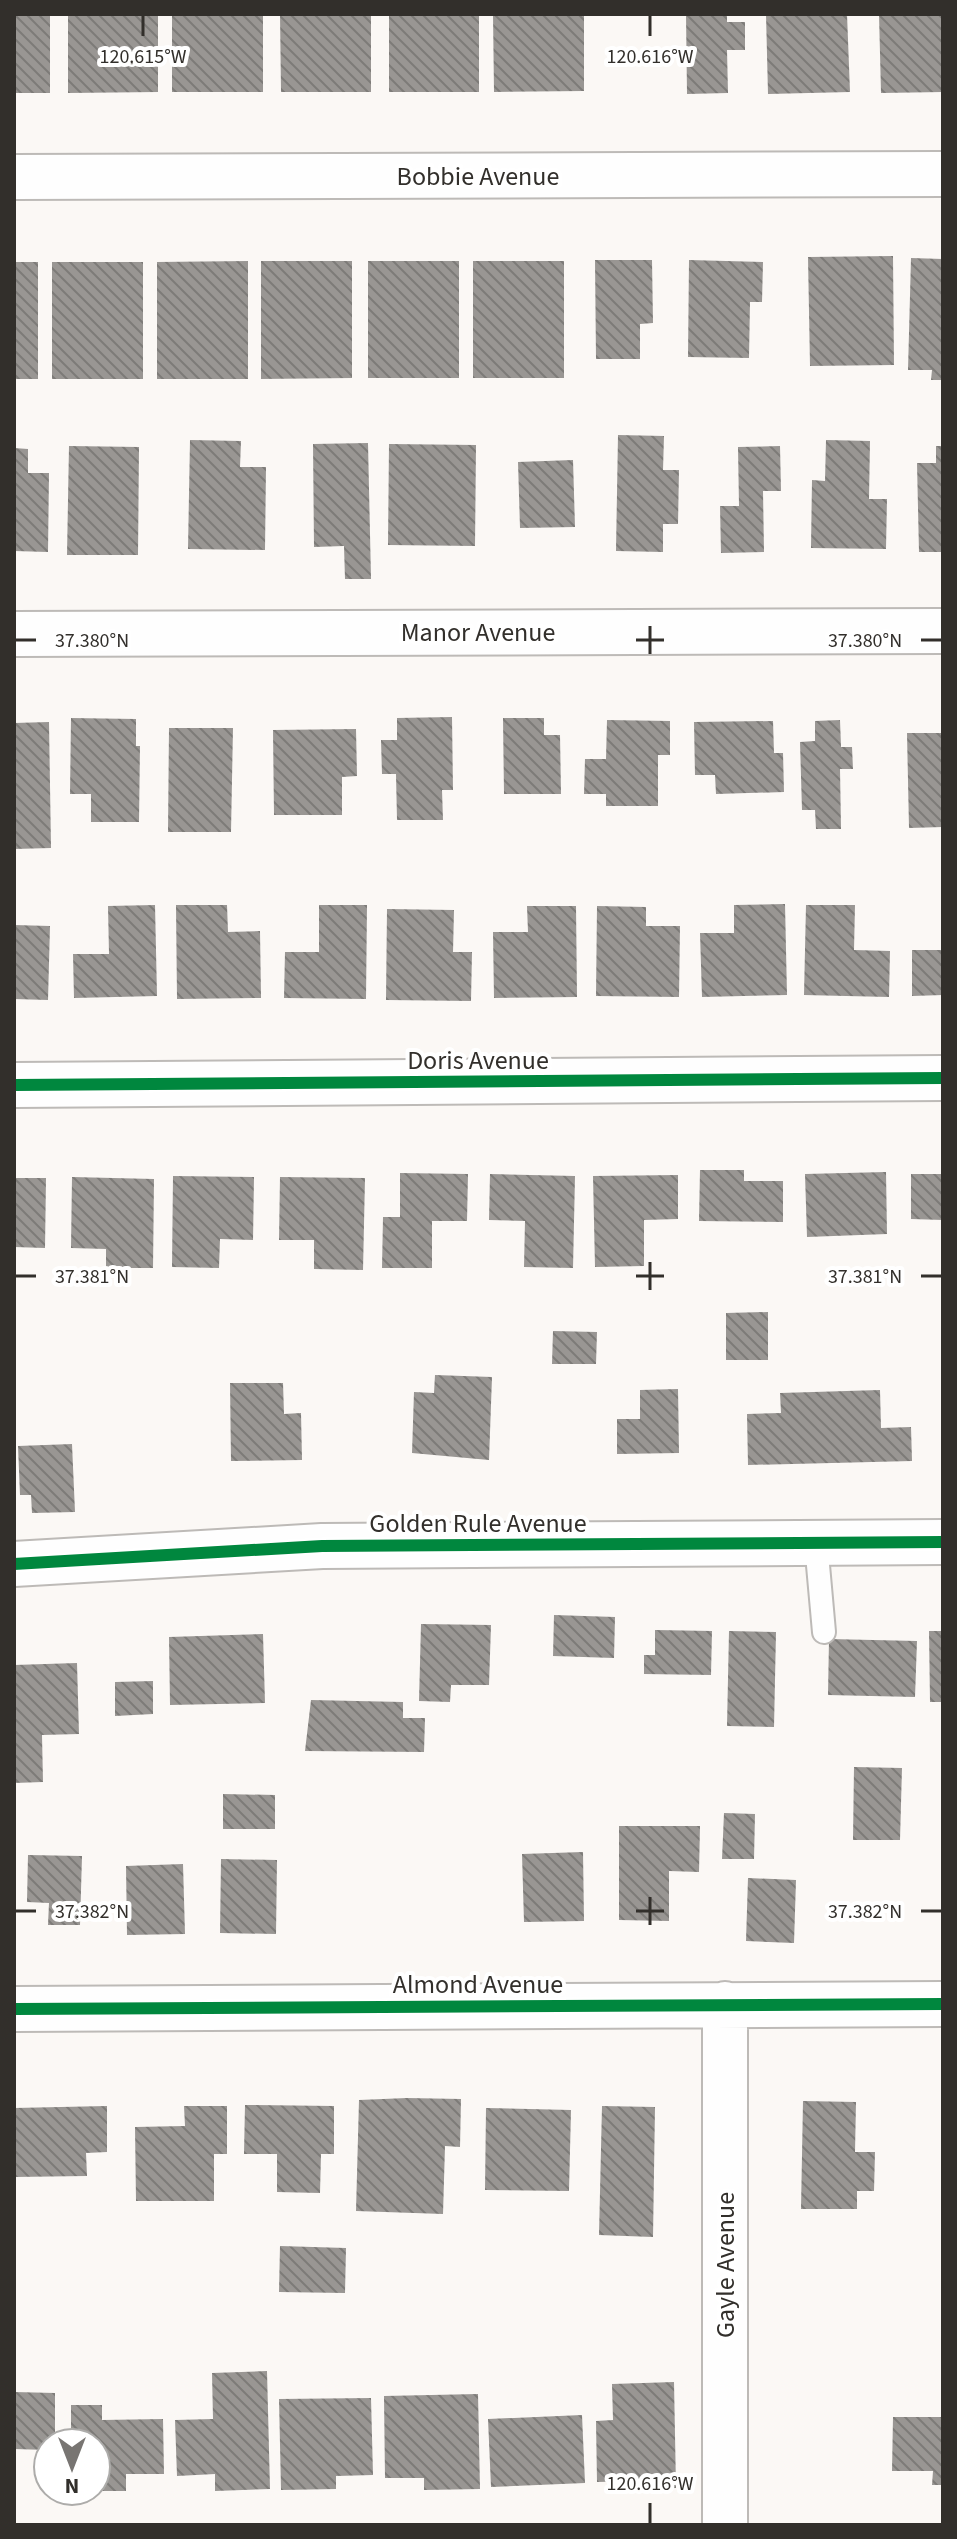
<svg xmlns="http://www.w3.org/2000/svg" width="957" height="2539" viewBox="0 0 957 2539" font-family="'Source Sans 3',sans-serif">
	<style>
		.building { fill: url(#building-back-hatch) }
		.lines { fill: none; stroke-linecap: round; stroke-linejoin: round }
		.service-casing { stroke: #bdbab7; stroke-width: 26 }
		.minor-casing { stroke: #bdbab7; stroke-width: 48 }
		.service { stroke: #fefefe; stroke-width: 22 }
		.minor { stroke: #fefefe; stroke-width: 44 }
		.cycleway-casing { stroke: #fff; stroke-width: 17 }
		.cycleway { stroke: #00873e; stroke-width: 12 }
		.ticks { fill: none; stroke: #322f2b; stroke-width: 3 }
		.labels { text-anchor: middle; stroke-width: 8; stroke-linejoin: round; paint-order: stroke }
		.street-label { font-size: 26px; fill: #322f2b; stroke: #fff }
		.ticks-label { font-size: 20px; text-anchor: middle; fill: #322f2b; stroke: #fff; stroke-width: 8; stroke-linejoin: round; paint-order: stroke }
	</style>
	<defs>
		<pattern id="building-back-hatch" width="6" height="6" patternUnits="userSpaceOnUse" patternTransform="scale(2)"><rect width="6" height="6" fill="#999693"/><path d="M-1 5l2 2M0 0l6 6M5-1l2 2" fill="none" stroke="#7d7b78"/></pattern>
	</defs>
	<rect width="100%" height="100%" fill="#fbf8f5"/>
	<path class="building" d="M 14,14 L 50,14 L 50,93 L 14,93 Z
		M 68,14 L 158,14 L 158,92 L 68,93 Z
		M 172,14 L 263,14 L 263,92 L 172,92 Z
		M 280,14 L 371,14 L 371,92 L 281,92 Z
		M 389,14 L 479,14 L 479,92 L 389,92 Z
		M 493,14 L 584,14 L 584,91 L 494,92 Z
		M 686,14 L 727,14 L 727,22 L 745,22 L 745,50 L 727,50 L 728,93 L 687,94 Z
		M 766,14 L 847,14 L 850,92 L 768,94 Z
		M 879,14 L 943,14 L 943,92 L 881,93 Z
		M 893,256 L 894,365 L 810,366 L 808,257 Z
		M 911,258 L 943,259 L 943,380 L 931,380 L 932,370 L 908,370 Z
		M 595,260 L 652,260 L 653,323 L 640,324 L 640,359 L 596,359 Z
		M 689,260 L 763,262 L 762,302 L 750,302 L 749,358 L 688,357 Z
		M 248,261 L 248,379 L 157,379 L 157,262 Z
		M 261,261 L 352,261 L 352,378 L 261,379 Z
		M 368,261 L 459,261 L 459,378 L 368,378 Z
		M 473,261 L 564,261 L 564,378 L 473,378 Z
		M 14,262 L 38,262 L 38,379 L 14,379 Z
		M 52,262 L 143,262 L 143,379 L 52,379 Z
		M 618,435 L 664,436 L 663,470 L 679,470 L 678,524 L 663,524 L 663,552 L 616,551 Z
		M 190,440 L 241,441 L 240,467 L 266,467 L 265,550 L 188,549 Z
		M 826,440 L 870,441 L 869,499 L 887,499 L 886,549 L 811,548 L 812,480 L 825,481 Z
		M 368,443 L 371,579 L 345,579 L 344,546 L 314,547 L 313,444 Z
		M 389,444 L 476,445 L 475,546 L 388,545 Z
		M 69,446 L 139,447 L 138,555 L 67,555 Z
		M 780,446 L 781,491 L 763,491 L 764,552 L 721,553 L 720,506 L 739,506 L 738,447 Z
		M 936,446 L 943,446 L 943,552 L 919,552 L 917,463 L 936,463 Z
		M 14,448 L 28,449 L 28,473 L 49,473 L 48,552 L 14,551 Z
		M 573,460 L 575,527 L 520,528 L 518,462 Z
		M 452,717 L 453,790 L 442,790 L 443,820 L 397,820 L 396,774 L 382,774 L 381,740 L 397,740 L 397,718 Z
		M 71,718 L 136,719 L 136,746 L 140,746 L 139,822 L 91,822 L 91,794 L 70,794 Z
		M 503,718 L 544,718 L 544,735 L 560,735 L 561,794 L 504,794 Z
		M 607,720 L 670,721 L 670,755 L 658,755 L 658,806 L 606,806 L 606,794 L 584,794 L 585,759 L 606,759 Z
		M 840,720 L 841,747 L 852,747 L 853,769 L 840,769 L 841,829 L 816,829 L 815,810 L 802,810 L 800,742 L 815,741 L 815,721 Z
		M 773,721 L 774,753 L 783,753 L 784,792 L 716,794 L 715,775 L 695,775 L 694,722 Z
		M 49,722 L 51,848 L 14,849 L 14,723 Z
		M 169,728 L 233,728 L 231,832 L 168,832 Z
		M 356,729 L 357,776 L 342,777 L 342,815 L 274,815 L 273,730 Z
		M 907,733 L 943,733 L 943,827 L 909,828 Z
		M 785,904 L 787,995 L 702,997 L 700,933 L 734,933 L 734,905 Z
		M 155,905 L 157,996 L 74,998 L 73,954 L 109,954 L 108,906 Z
		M 176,905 L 227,905 L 228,932 L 260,931 L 261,998 L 177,999 Z
		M 319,905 L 367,905 L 366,999 L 284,998 L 285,952 L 319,952 Z
		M 806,905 L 855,905 L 854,950 L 890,951 L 889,997 L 804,995 Z
		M 527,906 L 576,906 L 577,997 L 494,998 L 493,932 L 528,932 Z
		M 597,906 L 646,907 L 646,926 L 680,926 L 679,997 L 596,996 Z
		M 387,909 L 454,910 L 453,952 L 472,952 L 471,1001 L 386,1000 Z
		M 14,925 L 50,926 L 48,1000 L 14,999 Z
		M 912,950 L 943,950 L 943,995 L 912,996 Z
		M 700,1170 L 744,1170 L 744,1181 L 783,1181 L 783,1222 L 699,1221 Z
		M 886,1172 L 887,1234 L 807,1237 L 805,1174 Z
		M 400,1173 L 468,1174 L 467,1221 L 432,1221 L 432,1268 L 382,1268 L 383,1217 L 400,1217 Z
		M 490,1174 L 575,1176 L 573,1268 L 524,1267 L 525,1221 L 489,1220 Z
		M 911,1174 L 943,1174 L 943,1220 L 911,1219 Z
		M 678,1175 L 678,1219 L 644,1220 L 644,1266 L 595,1267 L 593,1176 Z
		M 173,1176 L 254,1177 L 253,1240 L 220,1239 L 219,1268 L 172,1267 Z
		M 72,1177 L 154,1179 L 153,1268 L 106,1268 L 106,1249 L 71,1248 Z
		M 280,1177 L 365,1178 L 363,1270 L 314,1269 L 314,1240 L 279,1240 Z
		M 14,1178 L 46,1178 L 45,1248 L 14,1247 Z
		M 768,1312 L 768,1360 L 726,1360 L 726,1313 Z
		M 553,1331 L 597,1332 L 596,1364 L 552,1364 Z
		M 435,1375 L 492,1377 L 489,1460 L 412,1453 L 414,1392 L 434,1393 Z
		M 230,1383 L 283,1383 L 284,1414 L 301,1413 L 302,1460 L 231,1461 Z
		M 678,1389 L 679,1453 L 617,1454 L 617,1419 L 640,1419 L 640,1390 Z
		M 880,1390 L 881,1428 L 911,1427 L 912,1461 L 748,1465 L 747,1414 L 781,1413 L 780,1393 Z
		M 72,1444 L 75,1512 L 32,1513 L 31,1495 L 20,1495 L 18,1446 Z
		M 554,1615 L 615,1617 L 614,1658 L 553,1656 Z
		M 421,1624 L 491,1625 L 489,1685 L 451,1685 L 450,1702 L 419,1701 Z
		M 655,1630 L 712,1631 L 711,1675 L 644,1674 L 644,1655 L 655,1655 Z
		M 729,1631 L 776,1632 L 774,1727 L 727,1726 Z
		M 929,1631 L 943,1631 L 943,1702 L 930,1702 Z
		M 263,1634 L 265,1703 L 170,1705 L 169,1637 Z
		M 829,1639 L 917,1641 L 915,1697 L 828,1695 Z
		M 77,1663 L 79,1734 L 42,1735 L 43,1782 L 14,1783 L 14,1665 Z
		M 153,1681 L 153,1714 L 115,1716 L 115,1682 Z
		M 311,1700 L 403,1702 L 403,1718 L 425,1718 L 424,1752 L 305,1751 Z
		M 854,1767 L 902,1768 L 900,1840 L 853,1840 Z
		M 223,1794 L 275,1795 L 275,1829 L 223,1829 Z
		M 724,1813 L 755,1814 L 754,1859 L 722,1859 Z
		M 619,1826 L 700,1826 L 699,1872 L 669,1871 L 669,1921 L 619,1920 Z
		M 583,1852 L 584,1921 L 524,1922 L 522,1854 Z
		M 28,1855 L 82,1856 L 80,1925 L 48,1925 L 49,1903 L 27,1902 Z
		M 221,1859 L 277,1860 L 276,1934 L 220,1933 Z
		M 183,1864 L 185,1934 L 127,1935 L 126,1866 Z
		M 748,1878 L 796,1880 L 794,1943 L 746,1941 Z
		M 407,2098 L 461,2099 L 460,2147 L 445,2146 L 443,2214 L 356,2211 L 359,2100 Z
		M 803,2101 L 856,2102 L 855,2152 L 875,2152 L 874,2191 L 857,2191 L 857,2209 L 801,2209 Z
		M 245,2105 L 334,2106 L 334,2154 L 321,2154 L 320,2193 L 277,2192 L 277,2154 L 244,2154 Z
		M 107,2106 L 107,2152 L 86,2153 L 87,2176 L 14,2177 L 14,2108 Z
		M 184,2106 L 227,2106 L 227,2154 L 214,2154 L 214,2201 L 136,2201 L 135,2127 L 185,2126 Z
		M 602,2106 L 655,2107 L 653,2237 L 599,2235 Z
		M 486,2108 L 571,2110 L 569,2191 L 485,2190 Z
		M 280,2246 L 346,2248 L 345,2293 L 279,2292 Z
		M 267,2371 L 270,2489 L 215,2491 L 215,2474 L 177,2476 L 175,2420 L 213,2419 L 212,2373 Z
		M 674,2382 L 676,2488 L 641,2489 L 641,2481 L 597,2482 L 596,2421 L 613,2420 L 612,2384 Z
		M 14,2392 L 55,2393 L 55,2443 L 48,2443 L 48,2450 L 14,2449 Z
		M 478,2394 L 480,2489 L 424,2490 L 424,2478 L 385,2478 L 384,2396 Z
		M 371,2398 L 373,2475 L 336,2476 L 336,2489 L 281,2490 L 279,2399 Z
		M 71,2405 L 102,2405 L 102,2420 L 163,2419 L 164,2474 L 126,2474 L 126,2491 L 96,2491 L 96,2443 L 71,2443 Z
		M 582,2415 L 585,2483 L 491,2487 L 488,2419 Z
		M 893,2417 L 943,2417 L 943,2485 L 932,2485 L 933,2471 L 892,2471 Z"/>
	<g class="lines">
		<g class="service-casing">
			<path id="service" d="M 816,1543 L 824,1632"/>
		</g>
		<g class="minor-casing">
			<path id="minor" d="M 14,177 L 943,174
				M 14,634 L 943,631
				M 14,1085 L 943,1078
				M 14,1564 L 322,1546 L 943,1542
				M 725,2004 L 725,2525
				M 14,2009 L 943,2004"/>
		</g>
		<use href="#service" class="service"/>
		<use href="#minor" class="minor"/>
		<g class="cycleway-casing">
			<path id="cycleway" d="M 14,1085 L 943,1078
				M 14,1564 L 322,1546 L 943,1542
				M 14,2009 L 943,2004"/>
		</g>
		<use href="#cycleway" class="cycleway"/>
	</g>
	<path class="ticks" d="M 143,16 L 143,36M 650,16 L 650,36M 650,626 L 650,654M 16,640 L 36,640M 636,640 L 664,640M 921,640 L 941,640M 650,1262 L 650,1290M 16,1276 L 36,1276M 636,1276 L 664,1276M 921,1276 L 941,1276M 650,1897 L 650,1925M 16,1911 L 36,1911M 636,1911 L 664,1911M 921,1911 L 941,1911M 650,2503 L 650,2523"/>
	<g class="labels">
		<g class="street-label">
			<text x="478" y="185">Bobbie Avenue</text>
			<text x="478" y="641">Manor Avenue</text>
			<text x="478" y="1069">Doris Avenue</text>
			<text x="478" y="1532">Golden Rule Avenue</text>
			<text x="478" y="1993">Almond Avenue</text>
			<text transform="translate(725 2265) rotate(-90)" y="9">Gayle Avenue</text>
		</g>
	</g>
	<g class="ticks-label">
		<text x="143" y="63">120.615°W</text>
		<text x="650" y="63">120.616°W</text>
		<text x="865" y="647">37.380°N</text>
		<text x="92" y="647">37.380°N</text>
		<text x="865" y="1283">37.381°N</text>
		<text x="92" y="1283">37.381°N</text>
		<text x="92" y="1918">37.382°N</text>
		<text x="865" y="1918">37.382°N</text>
		<text x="650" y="2490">120.616°W</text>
	</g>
	<rect width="957" height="2539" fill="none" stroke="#322f2b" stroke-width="32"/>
	<g transform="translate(72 2467) rotate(180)"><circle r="38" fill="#ffffff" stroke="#adacaa" stroke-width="2"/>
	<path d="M0-6L14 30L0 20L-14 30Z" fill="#787572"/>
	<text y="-12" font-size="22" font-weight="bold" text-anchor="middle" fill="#322f2b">N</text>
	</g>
</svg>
